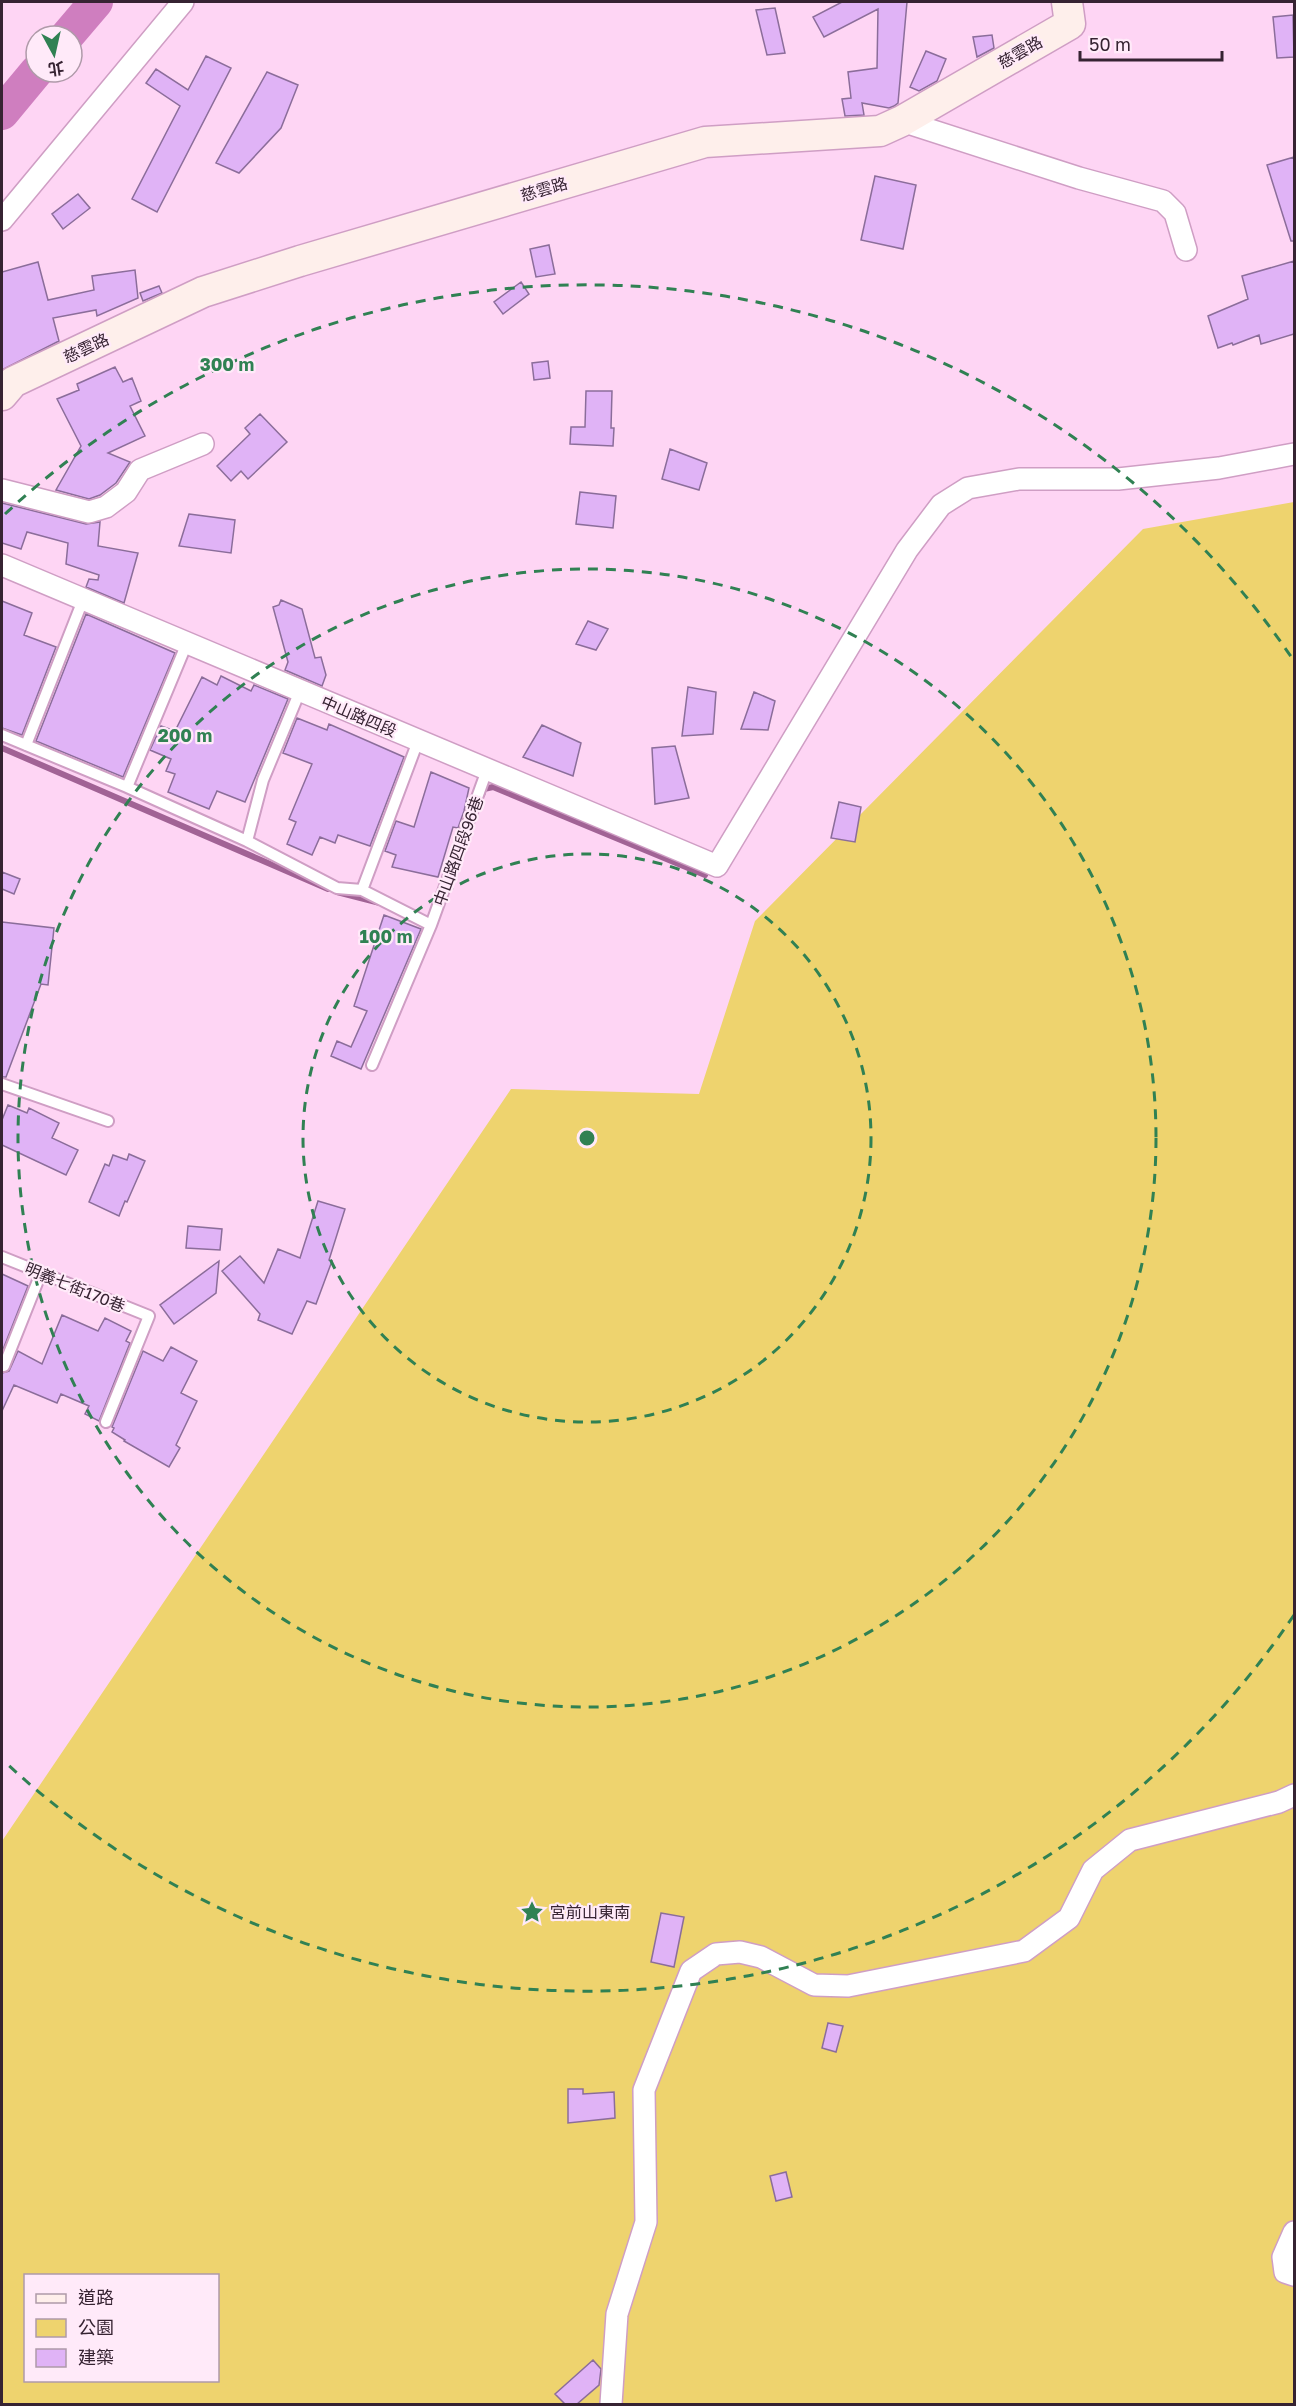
<svg xmlns="http://www.w3.org/2000/svg" width="1296" height="2406" viewBox="0 0 1296 2406" font-family="'Golos Text','Noto Sans TC',sans-serif">
	<style>
		.green { fill: #eed36e; fill-rule: evenodd }
		.lines { fill: none; stroke-linecap: round; stroke-linejoin: round }
		.stream { stroke: #a16395; stroke-width: 6 }
		.river { stroke: #cf7ebf; stroke-width: 34 }
		.building { fill: #e0b3f6; stroke: #8b6d9a; stroke-width: 1.5 }
		.lane-casing { stroke: #cf9ec4; stroke-width: 14 }
		.street-casing { stroke: #cf9ec4; stroke-width: 24 }
		.secondary-casing { stroke: #cf9ec4; stroke-width: 33 }
		.lane { stroke: #fff; stroke-width: 10 }
		.street { stroke: #fff; stroke-width: 21 }
		.secondary { stroke: #feefeb; stroke-width: 30 }
		.ring { fill: none; stroke: #308153; stroke-width: 3; stroke-dasharray: 10 8 }
		.labels { text-anchor: middle; stroke-width: 4.5; stroke-linejoin: round; paint-order: stroke }
		.street-label { font-size: 16px; fill: #362332; stroke: #ffeaf9 }
		.poi-label { font-size: 16px; fill: #362332; stroke: #ffeaf9; text-anchor: start }
		.centre { fill: #308153; stroke: #ffeaf9; stroke-width: 3 }
		.ring-label { font-size: 18px; text-anchor: middle; font-weight: bold; fill: #308153; stroke: #ffeaf9; stroke-width: 4.5; stroke-linejoin: round; paint-order: stroke }
	</style>
	<rect width="100%" height="100%" fill="#fed5f4"/>
	<path class="green" d="M 1294,502 L 1294,2404 L 2,2404 L 2,1841 L 511,1089 L 699,1094 L 755,921 L 1143,529 ZM 26,2276 L 218,2276 L 218,2380 L 26,2380 Z"/>
	<g class="lines">
		<path class="stream" d="M 2,748 L 328,889
			M 482,795 L 484,789 L 493,787 L 705,875
			M 337,892 L 380,903"/>
		<path class="river" d="M 67,36 L 96,2
			M 2,113 L 36,72"/>
	</g>
	<path class="building" d="M 842,2 L 907,2 L 898,103 L 894,106 L 889,108 L 862,103 L 864,115 L 845,116 L 842,99 L 851,98 L 848,72 L 877,68 L 878,9 L 824,37 L 813,17 Z
		M 775,8 L 785,53 L 767,55 L 756,10 Z
		M 1293,15 L 1294,57 L 1277,58 L 1273,17 Z
		M 992,35 L 994,48 L 977,57 L 973,37 Z
		M 926,51 L 946,59 L 937,81 L 919,91 L 910,87 Z
		M 206,56 L 231,68 L 157,212 L 132,199 L 180,106 L 146,83 L 156,69 L 188,90 Z
		M 267,72 L 298,85 L 281,128 L 239,173 L 216,163 Z
		M 1294,157 L 1294,241 L 1291,241 L 1267,165 Z
		M 875,176 L 916,185 L 903,249 L 861,240 Z
		M 78,194 L 90,208 L 63,229 L 52,214 Z
		M 549,245 L 555,274 L 536,277 L 530,249 Z
		M 1294,261 L 1294,334 L 1261,344 L 1259,335 L 1233,345 L 1232,343 L 1218,348 L 1208,316 L 1248,299 L 1242,276 Z
		M 38,262 L 48,300 L 94,290 L 92,276 L 135,270 L 138,298 L 97,316 L 96,310 L 53,318 L 59,341 L 2,370 L 2,272 Z
		M 521,282 L 529,294 L 503,314 L 494,302 Z
		M 159,286 L 162,293 L 143,301 L 140,293 Z
		M 548,361 L 550,378 L 534,380 L 532,363 Z
		M 115,367 L 123,382 L 132,378 L 141,401 L 130,406 L 145,436 L 108,453 L 130,462 L 116,483 L 100,495 L 89,499 L 56,490 L 81,446 L 57,399 L 79,390 L 77,384 Z
		M 586,391 L 612,391 L 611,428 L 614,428 L 613,446 L 570,444 L 571,427 L 585,427 Z
		M 260,414 L 287,442 L 248,479 L 241,471 L 231,481 L 217,466 L 250,434 L 245,428 Z
		M 670,449 L 707,463 L 699,490 L 662,479 Z
		M 580,492 L 616,496 L 613,528 L 576,524 Z
		M 2,503 L 86,524 L 100,522 L 98,546 L 138,553 L 124,603 L 86,587 L 89,579 L 98,580 L 99,575 L 66,564 L 68,543 L 27,532 L 21,549 L 2,543 Z
		M 189,514 L 235,520 L 231,553 L 179,546 Z
		M 281,600 L 302,609 L 315,658 L 321,657 L 326,675 L 322,686 L 285,670 L 288,662 L 273,607 L 279,605 Z
		M 2,601 L 32,613 L 24,635 L 56,647 L 22,735 L 2,728 Z
		M 86,614 L 175,653 L 123,777 L 36,741 Z
		M 588,621 L 608,629 L 596,650 L 576,644 Z
		M 221,676 L 251,691 L 254,685 L 288,699 L 245,802 L 217,791 L 209,809 L 168,792 L 175,774 L 166,771 L 171,759 L 150,750 L 161,726 L 175,731 L 202,677 L 217,685 Z
		M 688,687 L 716,692 L 713,734 L 682,736 Z
		M 754,692 L 775,701 L 768,730 L 741,729 Z
		M 297,718 L 327,730 L 329,724 L 404,757 L 370,846 L 338,835 L 335,843 L 320,837 L 312,855 L 287,844 L 296,822 L 289,819 L 312,764 L 283,753 Z
		M 542,725 L 581,743 L 573,776 L 523,757 Z
		M 675,746 L 689,798 L 655,804 L 652,748 Z
		M 431,772 L 469,788 L 464,811 L 458,828 L 453,827 L 438,877 L 392,867 L 396,855 L 385,851 L 396,821 L 414,827 Z
		M 839,802 L 861,807 L 855,842 L 831,838 Z
		M 2,872 L 20,879 L 14,894 L 2,889 Z
		M 384,915 L 421,929 L 361,1069 L 331,1056 L 337,1041 L 351,1047 L 367,1011 L 354,1006 Z
		M 2,922 L 54,928 L 48,985 L 41,984 L 6,1077 L 2,1077 Z
		M 8,1105 L 27,1113 L 29,1108 L 59,1123 L 52,1138 L 78,1150 L 66,1175 L 2,1145 L 2,1120 Z
		M 129,1154 L 145,1161 L 127,1202 L 125,1201 L 119,1216 L 89,1202 L 105,1164 L 109,1166 L 113,1155 L 127,1160 Z
		M 318,1201 L 345,1209 L 329,1260 L 332,1261 L 316,1304 L 307,1301 L 292,1334 L 258,1320 L 260,1314 L 222,1271 L 240,1256 L 264,1283 L 278,1249 L 300,1258 Z
		M 188,1226 L 222,1229 L 220,1250 L 186,1248 Z
		M 219,1261 L 216,1293 L 174,1324 L 160,1305 Z
		M 2,1274 L 28,1286 L 2,1352 Z
		M 62,1315 L 98,1331 L 105,1318 L 131,1331 L 126,1341 L 130,1343 L 99,1421 L 85,1414 L 89,1406 L 61,1394 L 57,1403 L 14,1385 L 2,1411 L 2,1373 L 9,1371 L 18,1351 L 42,1364 Z
		M 171,1347 L 197,1361 L 181,1393 L 197,1401 L 176,1445 L 180,1448 L 169,1467 L 124,1441 L 125,1440 L 112,1432 L 114,1428 L 112,1427 L 143,1351 L 163,1361 Z
		M 661,1913 L 684,1917 L 674,1967 L 651,1962 Z
		M 828,2023 L 843,2026 L 836,2052 L 822,2048 Z
		M 568,2089 L 583,2089 L 583,2094 L 614,2092 L 615,2118 L 568,2123 Z
		M 786,2172 L 792,2197 L 776,2201 L 770,2176 Z
		M 593,2360 L 601,2369 L 599,2385 L 577,2404 L 565,2404 L 555,2394 Z"/>
	<g class="lines">
		<g class="lane-casing">
			<path id="lane" d="M 2,735 L 127,787 L 247,841 L 337,888 L 362,890 L 431,925
				M 26,745 L 83,600
				M 127,787 L 187,643
				M 247,841 L 263,780 L 300,691
				M 362,890 L 418,741
				M 372,1065 L 431,925 L 487,770
				M 2,1084 L 108,1121
				M 2,1257 L 149,1316 L 106,1422
				M 4,1366 L 41,1273"/>
		</g>
		<g class="street-casing">
			<path id="street" d="M 902,121 L 1079,178 L 1163,201 L 1175,213 L 1186,250
				M 2,220 L 183,2
				M 2,490 L 89,512 L 106,507 L 126,492 L 140,470 L 203,444
				M 2,565 L 717,866 L 907,550 L 941,505 L 968,488 L 1019,479 L 1118,479 L 1219,468 L 1294,454
				M 1294,2232 L 1283,2257 L 1285,2272 L 1294,2275
				M 611,2404 L 617,2314 L 646,2222 L 644,2090 L 691,1971 L 716,1954 L 740,1952 L 761,1957 L 814,1985 L 848,1986 L 1024,1951 L 1069,1918 L 1093,1870 L 1130,1840 L 1279,1802 L 1294,1795"/>
		</g>
		<g class="secondary-casing">
			<path id="secondary" d="M 2,395 L 13,382 L 203,292 L 300,261 L 705,142 L 880,131 L 902,121 L 1070,24 L 1067,2"/>
		</g>
		<use href="#lane" class="lane"/>
		<use href="#street" class="street"/>
		<use href="#secondary" class="secondary"/>
	</g>
	<g class="ring">
		<circle cx="587" cy="1138" r="284"/>
		<circle cx="587" cy="1138" r="569"/>
		<path d="M1294 1615A853 853 0 0 1 5 1762M5 514A853 853 0 0 1 1294 661"/>
	</g>
	<defs>
		<g id="sight-bare" transform="scale(1.8)"><path d="M0-6L1.8-2.2L6-1.7L2.9 1.2L3.7 5.4L0 3.3L-3.7 5.4L-2.9 1.2L-6-1.7L-1.8-2.2Z" fill="#308153" stroke="#ffeaf9" stroke-width="2.5" paint-order="stroke"/></g>
	</defs>
	<g fill-rule="evenodd">
		<use href="#sight-bare" x="532" y="1912"/>
	</g>
	<g class="labels">
		<g class="street-label">
			<text transform="translate(1020 52) rotate(-30)" y="6">慈雲路</text>
			<text transform="translate(544 189) rotate(-16)" y="6">慈雲路</text>
			<text transform="translate(86 348) rotate(-25)" y="6">慈雲路</text>
			<text transform="translate(359 716) rotate(23)" y="6">中山路四段</text>
			<text transform="translate(458 851) rotate(-70)" y="6">中山路四段96巷</text>
			<text transform="translate(75 1287) rotate(22)" y="6">明義七街170巷</text>
		</g>
		<g class="poi-label">
			<text x="550" y="1918">宮前山東南</text>
		</g>
	</g>
	<circle cx="587" cy="1138" r="9" class="centre"/>
	<g class="ring-label">
		<text x="227" y="371">300 m</text>
		<text x="185" y="742">200 m</text>
		<text x="386" y="943">100 m</text>
	</g>
	<rect width="1296" height="2406" fill="none" stroke="#362332" stroke-width="6"/>
	<rect x="24" y="2274" width="195" height="108" fill="#ffeaf9" stroke="#af9aa9" stroke-width="1.5"/>
	<rect x="36" y="2294" width="30" height="9" fill="#feefeb" stroke="#af9aa9" stroke-width="1.5"/>
	<text x="78" y="2304" font-size="18" fill="#362332">道路</text>
	<rect x="36" y="2319" width="30" height="18" fill="#eed36e" stroke="#af9aa9" stroke-width="1.5"/>
	<text x="78" y="2334" font-size="18" fill="#362332">公園</text>
	<rect x="36" y="2349" width="30" height="18" fill="#e0b3f6" stroke="#af9aa9" stroke-width="1.5"/>
	<text x="78" y="2364" font-size="18" fill="#362332">建築</text>
	<g transform="translate(54 54) rotate(172)"><circle r="28" fill="#ffeaf9" stroke="#af9aa9" stroke-width="1.5"/>
	<path d="M0-4.5L10 22L0 15L-10 22Z" fill="#308153"/>
	<text y="-9" font-size="16" font-weight="bold" text-anchor="middle" fill="#362332">北</text>
	</g>
	<path d="M1080 51v9h142v-9" fill="none" stroke="#362332" stroke-width="3"/>
	<text x="1089" y="51" font-size="18" fill="#362332" stroke="#ffeaf9" stroke-width="4.5" paint-order="stroke">50 m</text>
</svg>
